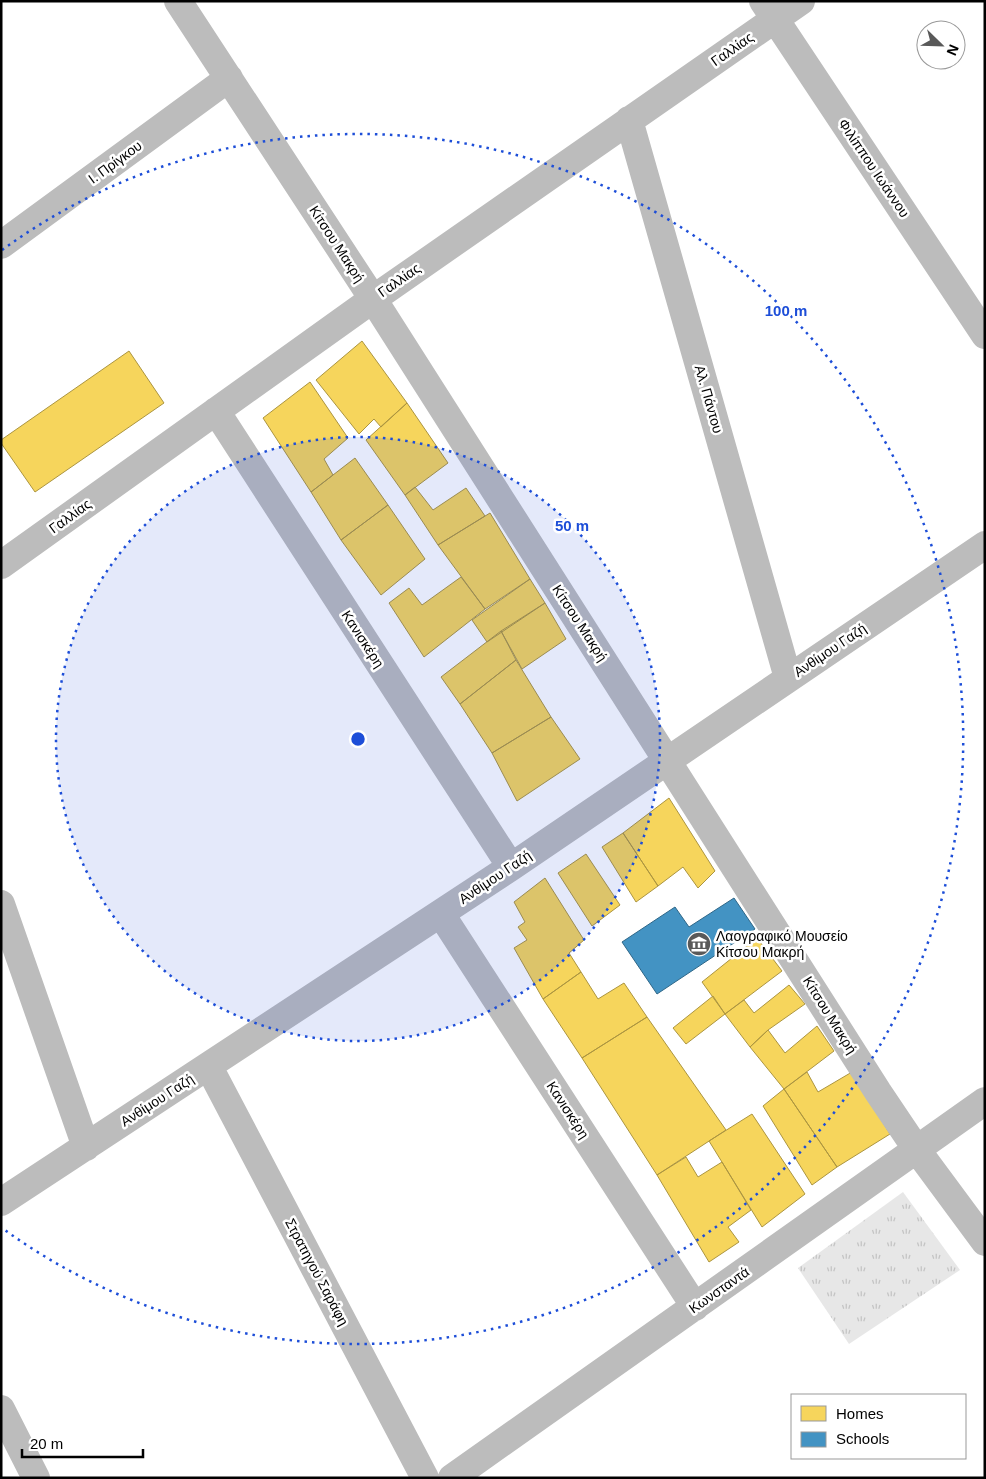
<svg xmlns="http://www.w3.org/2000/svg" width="986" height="1479" viewBox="0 0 986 1479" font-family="Helvetica,sans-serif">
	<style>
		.grass { fill: url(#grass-tufts) }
		.homes { fill: #f6d55c; stroke: #ac9540 }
		.schools { fill: #4393c3; stroke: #2f6788 }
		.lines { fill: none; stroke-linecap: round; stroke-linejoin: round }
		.minor { stroke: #bcbcbc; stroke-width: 28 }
		.ring { fill: none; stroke: #1d4ed8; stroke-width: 2.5; stroke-dasharray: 2.5 5 }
		.labels { text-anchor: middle; stroke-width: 5; stroke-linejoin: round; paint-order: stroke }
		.street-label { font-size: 14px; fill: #000; stroke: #fff }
		.poi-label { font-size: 14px; fill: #000; stroke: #fff; text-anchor: start }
		.centre { fill: #1d4ed8; stroke: #fff; stroke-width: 2.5 }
		.ring-label { font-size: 15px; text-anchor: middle; font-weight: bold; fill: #1d4ed8; stroke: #fff; stroke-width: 5; stroke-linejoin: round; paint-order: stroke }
	</style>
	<defs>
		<pattern id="grass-tufts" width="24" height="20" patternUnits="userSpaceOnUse" patternTransform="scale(1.25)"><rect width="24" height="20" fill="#e7e7e7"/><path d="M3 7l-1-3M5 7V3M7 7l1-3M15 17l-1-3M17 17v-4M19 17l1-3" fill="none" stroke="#c4c4c4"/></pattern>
	</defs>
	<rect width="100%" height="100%" fill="#fff"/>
	<path class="grass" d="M 903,1192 L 960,1270 L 849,1344 L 798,1268 Z"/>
	<path class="homes" d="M 362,341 L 407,403 L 381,427 L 374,419 L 359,434 L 316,380 Z
		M 129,351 L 164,403 L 35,492 L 1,443 L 1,440 Z
		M 310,382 L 348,438 L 324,459 L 333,475 L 311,492 L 263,418 Z
		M 407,403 L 448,463 L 405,495 L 366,440 Z
		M 355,458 L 388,505 L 341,540 L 311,492 Z
		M 415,487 L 433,510 L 466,488 L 485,516 L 438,545 L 405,495 Z
		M 388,505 L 425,559 L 381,595 L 341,540 Z
		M 490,513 L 530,579 L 485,609 L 438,545 Z
		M 461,577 L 485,609 L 424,657 L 389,603 L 409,588 L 422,605 Z
		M 530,579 L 545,603 L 487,642 L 472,620 Z
		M 545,603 L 566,639 L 522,669 L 501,631 Z
		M 501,631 L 516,660 L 460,704 L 441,677 Z
		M 516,660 L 551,717 L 492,753 L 460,704 Z
		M 551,717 L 580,759 L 517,801 L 492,753 Z
		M 669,798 L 715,871 L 698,888 L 683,867 L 658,886 L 623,833 Z
		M 623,833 L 658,886 L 636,902 L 602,847 Z
		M 586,854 L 620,905 L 592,926 L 558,873 Z
		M 545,878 L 584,940 L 569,953 L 581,972 L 543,999 L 514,948 L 527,940 L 518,927 L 525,922 L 514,902 Z
		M 757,938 L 782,971 L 725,1014 L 702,982 Z
		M 581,972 L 598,999 L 624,983 L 647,1017 L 582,1058 L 543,999 Z
		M 789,985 L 805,1004 L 768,1030 L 750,1047 L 725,1014 L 744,1000 L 754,1013 Z
		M 713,996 L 725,1014 L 686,1044 L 673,1028 Z
		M 647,1017 L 726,1130 L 657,1175 L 582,1058 Z
		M 817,1026 L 834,1051 L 784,1089 L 750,1047 L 768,1030 L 785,1053 Z
		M 807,1072 L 818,1092 L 852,1072 L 890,1134 L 837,1167 L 784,1089 Z
		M 784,1089 L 837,1167 L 812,1185 L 763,1106 Z
		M 752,1114 L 805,1194 L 762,1227 L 709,1141 Z
		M 686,1157 L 698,1177 L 722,1162 L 751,1210 L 728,1227 L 739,1242 L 709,1262 L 657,1175 Z"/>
	<path class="schools" d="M 734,898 L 755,929 L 657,994 L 622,942 L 675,907 L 689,927 Z"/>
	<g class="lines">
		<path class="minor" d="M 178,1 L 373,299 L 878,1092 L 917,1150 L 985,1242
			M 763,1 L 985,335
			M 629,120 L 788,678
			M 1,245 L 229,78
			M 216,411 L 511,867
			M 1,565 L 373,299 L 801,1
			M 1,904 L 86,1147
			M 441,914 L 695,1307
			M 209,1067 L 425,1478
			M 1,1202 L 511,867 L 985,545
			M 1,1409 L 36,1478
			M 452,1478 L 985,1101"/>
	</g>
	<circle cx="358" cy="739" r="302" fill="#1d4ed8" fill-opacity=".12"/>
	<g class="ring">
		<circle cx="358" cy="739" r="302"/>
		<path d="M2 250A605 605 0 1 1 2 1228"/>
	</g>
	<defs>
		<g id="museum-disc" transform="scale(1.25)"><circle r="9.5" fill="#595959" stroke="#fff"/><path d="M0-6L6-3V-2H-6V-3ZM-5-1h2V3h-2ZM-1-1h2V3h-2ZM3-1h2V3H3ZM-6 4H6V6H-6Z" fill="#fff"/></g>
	</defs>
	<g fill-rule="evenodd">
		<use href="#museum-disc" x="699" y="944"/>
	</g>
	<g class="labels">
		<g class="street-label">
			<text transform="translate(732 49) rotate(-35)" y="5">Γαλλίας</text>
			<text transform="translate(115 162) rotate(-36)" y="5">Ι. Πρίγκου</text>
			<text transform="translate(874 168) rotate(56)" y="5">Φιλίππου Ιωάννου</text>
			<text transform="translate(337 244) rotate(57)" y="5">Κίτσου Μακρή</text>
			<text transform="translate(399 280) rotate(-35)" y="5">Γαλλίας</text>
			<text transform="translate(709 399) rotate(74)" y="5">Αλ. Πάντου</text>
			<text transform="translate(70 516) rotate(-36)" y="5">Γαλλίας</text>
			<text transform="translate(580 623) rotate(57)" y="5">Κίτσου Μακρή</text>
			<text transform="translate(363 639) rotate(57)" y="5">Κανισκέρη</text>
			<text transform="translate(830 650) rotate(-34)" y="5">Ανθίμου Γαζή</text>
			<text transform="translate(495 877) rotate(-34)" y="5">Ανθίμου Γαζή</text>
			<text transform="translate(830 1015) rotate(58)" y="5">Κίτσου Μακρή</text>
			<text transform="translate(157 1100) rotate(-33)" y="5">Ανθίμου Γαζή</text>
			<text transform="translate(568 1110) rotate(57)" y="5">Κανισκέρη</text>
			<text transform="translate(317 1272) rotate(62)" y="5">Στρατηγού Σαράφη</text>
			<text transform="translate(719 1290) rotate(-35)" y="5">Κωνσταντά</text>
		</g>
		<g class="poi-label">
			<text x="716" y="941">Λαογραφικό Μουσείο<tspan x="716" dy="16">Κίτσου Μακρή</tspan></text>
		</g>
	</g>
	<circle cx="358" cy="739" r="8" class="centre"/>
	<g class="ring-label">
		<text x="786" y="316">100 m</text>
		<text x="572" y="531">50 m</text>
	</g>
	<rect width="986" height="1479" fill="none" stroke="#000000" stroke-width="5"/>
	<rect x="791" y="1394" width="175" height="65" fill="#ffffff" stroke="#999999"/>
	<rect x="801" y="1406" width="25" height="15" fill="#f6d55c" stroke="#999999"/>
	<text x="836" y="1419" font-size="15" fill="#000000">Homes</text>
	<rect x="801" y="1432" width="25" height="15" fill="#4393c3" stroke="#999999"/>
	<text x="836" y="1444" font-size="15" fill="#000000">Schools</text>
	<g transform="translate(941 45) rotate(113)"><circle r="24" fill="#ffffff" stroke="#999999"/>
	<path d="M0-4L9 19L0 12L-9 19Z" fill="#595959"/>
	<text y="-8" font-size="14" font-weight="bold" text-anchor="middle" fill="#000000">N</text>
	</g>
	<path d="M22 1449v8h121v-8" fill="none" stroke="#000000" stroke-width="2.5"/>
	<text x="30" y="1449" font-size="15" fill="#000000" stroke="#ffffff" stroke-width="4" paint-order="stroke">20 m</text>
</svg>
